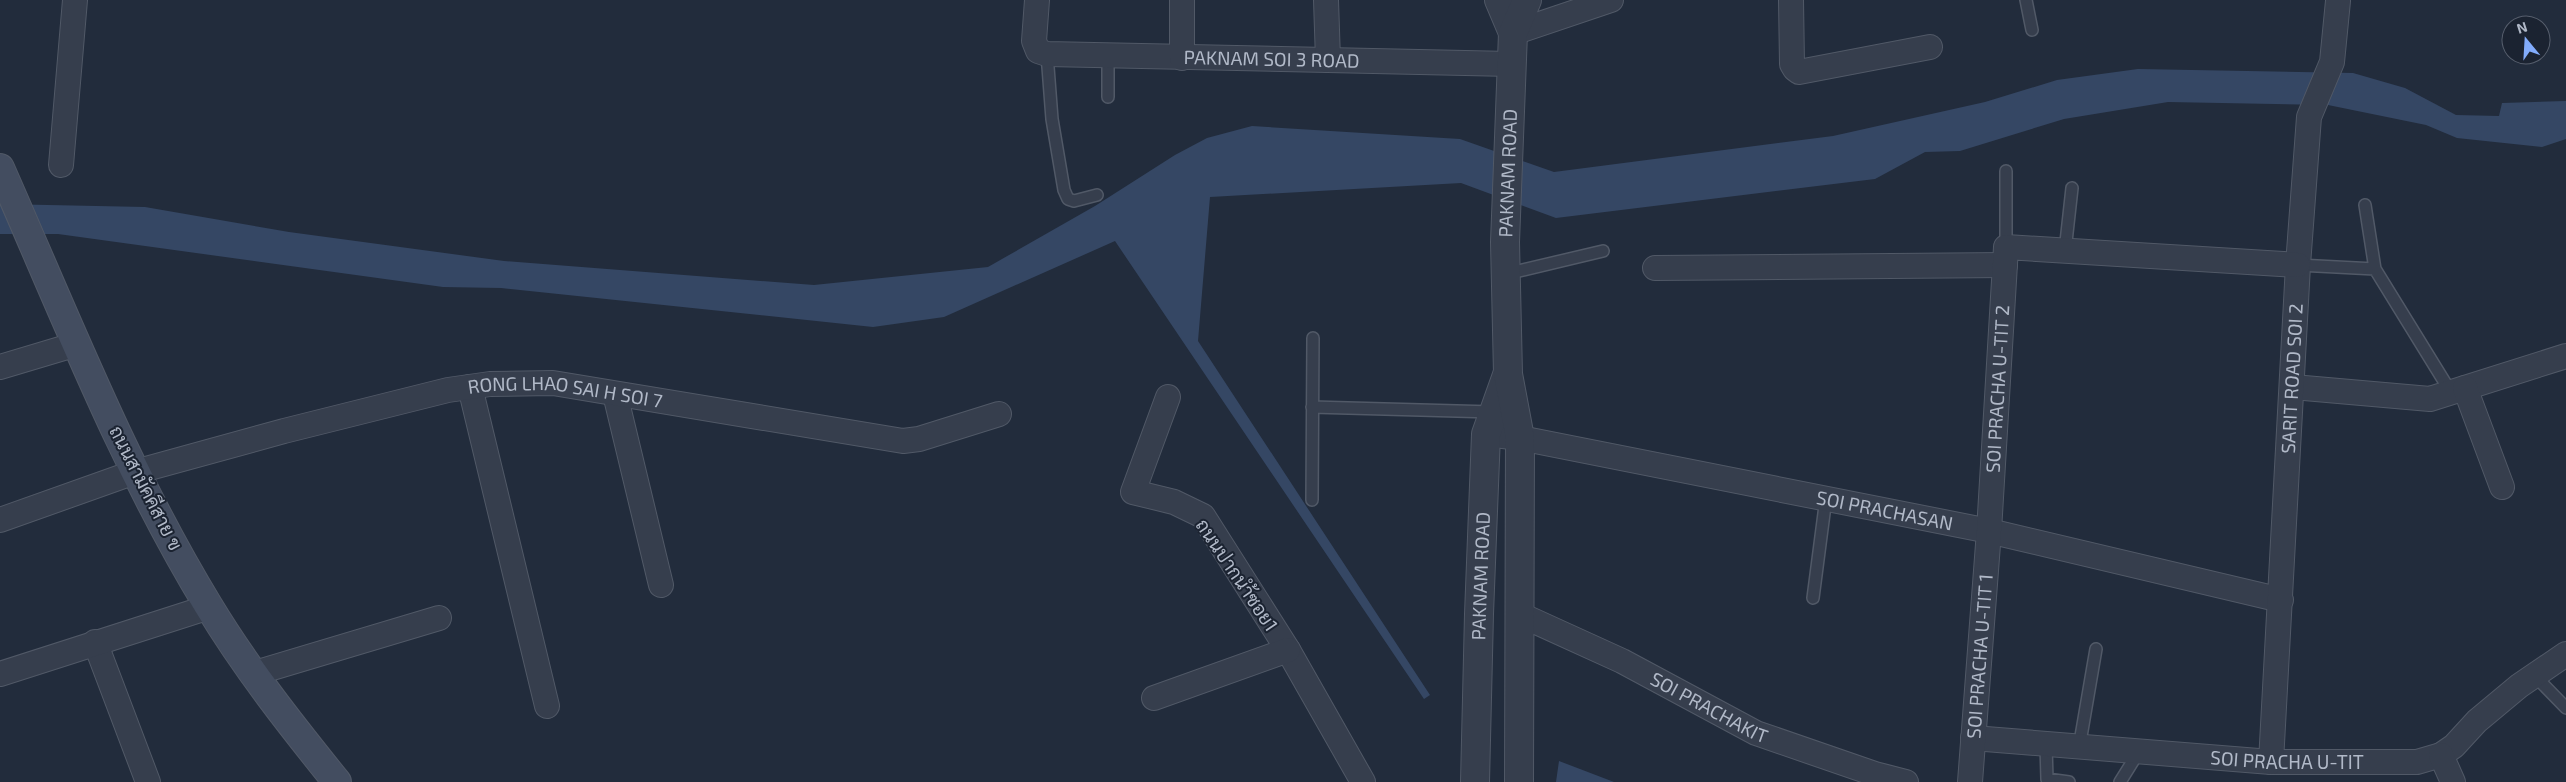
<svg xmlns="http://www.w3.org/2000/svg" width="2566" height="782" viewBox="0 0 2566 782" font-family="'Exo 2',Sarabun,sans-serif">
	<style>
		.water { fill: #354764 }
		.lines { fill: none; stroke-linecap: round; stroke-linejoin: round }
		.service-casing { stroke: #515967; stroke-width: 14 }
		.minor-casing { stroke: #515967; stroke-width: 26 }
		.tertiary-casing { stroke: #515967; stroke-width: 30 }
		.secondary-casing { stroke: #515967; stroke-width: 30 }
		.service { stroke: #363e4d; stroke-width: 11 }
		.minor { stroke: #363e4d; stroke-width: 24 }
		.tertiary { stroke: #363e4d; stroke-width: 28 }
		.secondary { stroke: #434d60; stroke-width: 28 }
		.labels { text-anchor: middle; stroke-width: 4; stroke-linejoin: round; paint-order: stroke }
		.street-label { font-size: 19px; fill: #b1b9c8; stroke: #1b2331 }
	</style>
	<rect width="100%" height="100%" fill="#222c3c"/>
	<path class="water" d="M 2138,69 L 2353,73 L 2405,88 L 2456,115 L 2499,116 L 2502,103 L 2566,101 L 2566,139 L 2542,147 L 2457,138 L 2426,125 L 2328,105 L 2168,102 L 2064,119 L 1960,151 L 1925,152 L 1875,179 L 1556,218 L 1461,183 L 1210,197 L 1198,341 L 1430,695 L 1424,699 L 1115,241 L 944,317 L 873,327 L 501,288 L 443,287 L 58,234 L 0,234 L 0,204 L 145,207 L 289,232 L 504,261 L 814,285 L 988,267 L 1095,206 L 1175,155 L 1207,138 L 1252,126 L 1460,139 L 1554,172 L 1833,136 L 1985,102 L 2057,80 Z
		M 1559,761 L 1614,782 L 1556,782 Z"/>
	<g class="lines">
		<g class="service-casing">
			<path id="service" d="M 2026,0 L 2032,30
				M 1047,54 L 1052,119 L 1064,190 L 1068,199 L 1074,201 L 1097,195
				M 1108,56 L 1108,97
				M 2006,171 L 2006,247
				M 2365,205 L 2375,269 L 2452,394
				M 2065,251 L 2072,188
				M 2298,265 L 2375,269
				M 1506,274 L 1603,251
				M 1312,407 L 1493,412
				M 1312,500 L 1313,338
				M 1813,598 L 1826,498
				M 2535,676 L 2566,708
				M 2046,745 L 2047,779 L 2069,782
				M 2079,748 L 2096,649
				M 2120,782 L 2138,753"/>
		</g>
		<g class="minor-casing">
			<g id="minor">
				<path id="s1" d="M 1037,0 L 1034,41 L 1038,51 L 1047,54 L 1511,64"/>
				<path d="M 1326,0 L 1328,60"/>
				<path d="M 1791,0 L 1792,64 L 1795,69 L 1799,72 L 1930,47"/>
				<path d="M 1513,33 L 1611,0"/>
				<path d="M 1182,58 L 1182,0"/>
				<path d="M 61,165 L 75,0"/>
				<path d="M 1655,268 L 2005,265"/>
				<path d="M 0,367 L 77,344"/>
				<path d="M 470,387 L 547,706"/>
				<path d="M 2293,387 L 2430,399 L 2566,356"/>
				<path d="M 2465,388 L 2502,487"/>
				<path d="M 615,394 L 661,585"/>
				<path d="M 1168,397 L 1133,492 L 1174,502 L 1203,516 L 1288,650 L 1363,782"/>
				<path id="s2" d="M 1486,434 L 1520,438 L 1989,531 L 2281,600"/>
				<path id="s3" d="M 0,520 L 135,472 L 284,431 L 448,390 L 490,384 L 553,383 L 903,441 L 919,439 L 999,414"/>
				<path id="s4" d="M 1521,615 L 1622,661 L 1756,733 L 1875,774 L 1906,782"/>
				<path d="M 95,642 L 148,782"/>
				<path d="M 0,674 L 209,607"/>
				<path d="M 252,674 L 439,618"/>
				<path d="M 1154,698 L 1288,650"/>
				<path id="s5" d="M 1973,738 L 2271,762 L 2417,762 L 2441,755 L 2454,746 L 2477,721 L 2519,686 L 2566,654"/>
				<path d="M 2441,755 L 2453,782"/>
				<path id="s6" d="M 2271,762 L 2298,265 L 2309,117 L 2332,62 L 2338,1"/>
				<path id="s7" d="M 1970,782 L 1989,531 L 2006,247 L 2298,265"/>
			</g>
		</g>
		<g class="tertiary-casing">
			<g id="tertiary">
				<path d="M 1499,0 L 1513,33"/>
				<path id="s8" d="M 1475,782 L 1479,614 L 1486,434 L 1507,375"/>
				<path id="s9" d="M 1519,782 L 1520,438 L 1508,374 L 1505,242 L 1513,33 L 1527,0"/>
			</g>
		</g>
		<g class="secondary-casing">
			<path id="secondary" d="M 0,168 C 65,315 124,467 208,605 C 246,668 291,725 337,782"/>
		</g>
		<use href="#service" class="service"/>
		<use href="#minor" class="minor"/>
		<use href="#tertiary" class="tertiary"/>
		<use href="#secondary" class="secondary"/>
	</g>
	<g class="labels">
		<g class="street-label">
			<text dy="7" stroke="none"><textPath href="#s1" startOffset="286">PAKNAM SOI 3 ROAD</textPath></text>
			<text dy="7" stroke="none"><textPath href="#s9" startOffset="610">PAKNAM ROAD</textPath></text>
			<text dy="7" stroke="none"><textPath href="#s6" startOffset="384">SARIT ROAD SOI 2</textPath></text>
			<text dy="7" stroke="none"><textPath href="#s7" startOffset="394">SOI PRACHA U-TIT 2</textPath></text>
			<text dy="7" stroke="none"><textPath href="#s3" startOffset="585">RONG LHAO SAI H SOI 7</textPath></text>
			<text transform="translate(146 488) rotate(63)" y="7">ถนนสามัคคีสาย ข</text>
			<text dy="7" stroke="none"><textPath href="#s2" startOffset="406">SOI PRACHASAN</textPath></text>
			<text transform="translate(1237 575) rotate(56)" y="7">ถนนปากนำ้ซอย1</text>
			<text dy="7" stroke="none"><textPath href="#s8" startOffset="206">PAKNAM ROAD</textPath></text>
			<text dy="7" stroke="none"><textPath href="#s7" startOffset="126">SOI PRACHA U-TIT 1</textPath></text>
			<text dy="7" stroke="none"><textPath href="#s4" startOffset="210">SOI PRACHAKIT</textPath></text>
			<text dy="7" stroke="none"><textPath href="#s5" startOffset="315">SOI PRACHA U-TIT</textPath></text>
		</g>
	</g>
	<g transform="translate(2526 40) rotate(342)"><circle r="24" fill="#1b2331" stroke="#575f6d"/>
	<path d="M0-4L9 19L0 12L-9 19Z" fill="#82acfc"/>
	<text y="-8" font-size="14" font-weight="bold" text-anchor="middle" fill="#b1b9c8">N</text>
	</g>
</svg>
